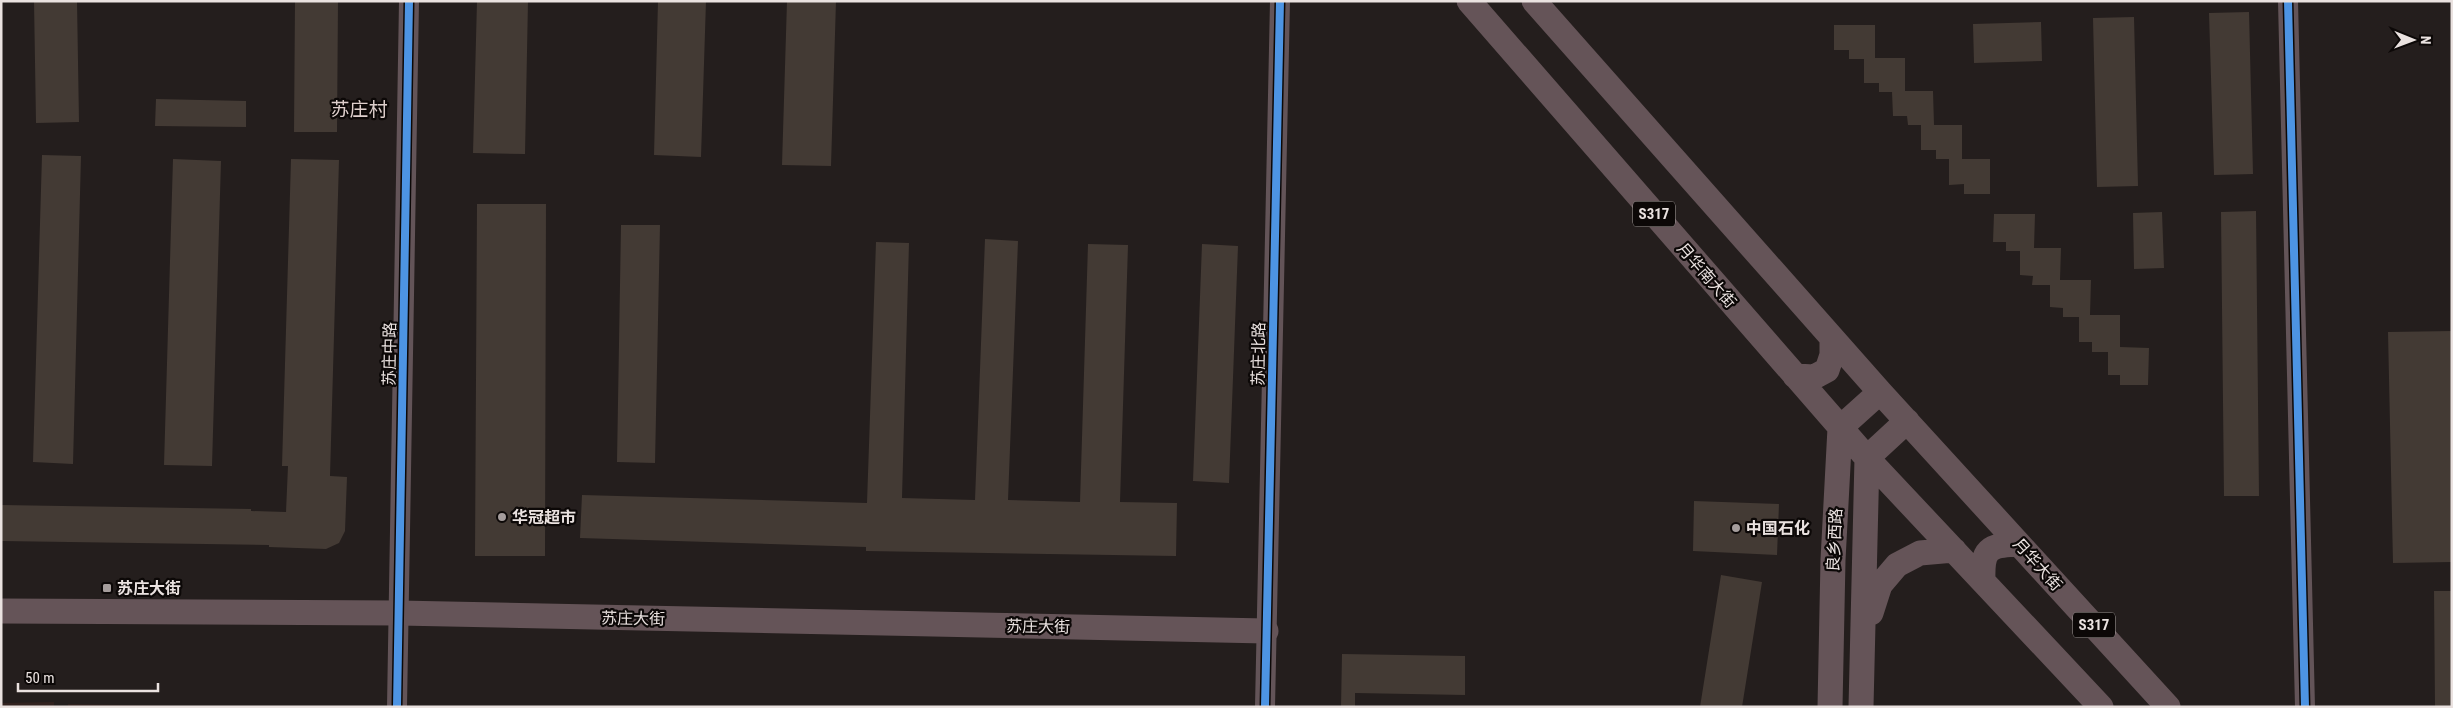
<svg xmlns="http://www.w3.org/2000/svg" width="2453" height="708" viewBox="0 0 2453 708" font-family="'Roboto Condensed','Noto Sans SC',sans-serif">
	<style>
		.built { fill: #32221f }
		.building { fill: #433a34 }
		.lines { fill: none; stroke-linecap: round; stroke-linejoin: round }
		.minor { stroke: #635458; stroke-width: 20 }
		.major { stroke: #655458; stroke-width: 25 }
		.cycleway-casing { stroke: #0c0807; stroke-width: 11 }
		.cycleway { stroke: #4d94e3; stroke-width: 8 }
		.poi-dot { fill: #a59d9c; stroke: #0c0807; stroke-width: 2 }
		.labels { text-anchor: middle; stroke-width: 4.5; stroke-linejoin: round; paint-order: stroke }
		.shield { fill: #0c0807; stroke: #a7a19f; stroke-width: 1 }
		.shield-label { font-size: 15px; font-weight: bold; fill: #eae2e0 }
		.street-label { font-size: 16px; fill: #eae2e0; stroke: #0c0807 }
		.poi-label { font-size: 16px; font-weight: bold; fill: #eae2e0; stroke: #0c0807; text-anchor: start }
		.quarter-label { font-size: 19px; fill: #decfcc; stroke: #0c0807 }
	</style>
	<rect width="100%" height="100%" fill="#241e1d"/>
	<path class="built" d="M 54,702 L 54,707 L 1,707 L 1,703 Z
		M 68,704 L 230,707 L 68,707 Z"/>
	<path class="building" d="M 34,1 L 77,1 L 79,122 L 36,123 Z
		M 295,1 L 338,1 L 337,132 L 294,132 Z
		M 477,1 L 528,1 L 525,154 L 473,153 Z
		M 658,1 L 706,1 L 701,157 L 654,155 Z
		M 787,1 L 836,1 L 831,166 L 782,165 Z
		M 2249,12 L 2253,174 L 2214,175 L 2209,13 Z
		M 2134,17 L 2138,186 L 2097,187 L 2093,18 Z
		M 2041,22 L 2042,61 L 1974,63 L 1973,24 Z
		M 1834,25 L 1875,25 L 1875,58 L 1905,58 L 1905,91 L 1933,91 L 1934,125 L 1962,125 L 1962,159 L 1936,159 L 1936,150 L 1921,150 L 1921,125 L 1908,125 L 1907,116 L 1893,116 L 1892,92 L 1879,92 L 1879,83 L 1864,83 L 1864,59 L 1849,59 L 1849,50 L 1834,50 Z
		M 156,99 L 246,101 L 246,127 L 155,126 Z
		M 42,155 L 81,156 L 73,464 L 33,462 Z
		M 173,159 L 221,161 L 212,466 L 164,465 Z
		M 291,159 L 339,160 L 330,476 L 347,477 L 345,531 L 339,543 L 326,549 L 269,547 L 269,545 L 1,541 L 1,505 L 251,509 L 251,511 L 286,512 L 288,466 L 282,466 Z
		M 1949,159 L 1990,159 L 1990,194 L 1964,194 L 1964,184 L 1949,185 Z
		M 477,204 L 546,204 L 545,556 L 475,556 Z
		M 2256,211 L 2259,496 L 2224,496 L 2221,212 Z
		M 2162,212 L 2164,268 L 2134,269 L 2133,213 Z
		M 1994,214 L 2035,214 L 2034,248 L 2061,248 L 2060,280 L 2091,280 L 2090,315 L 2120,315 L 2120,347 L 2149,348 L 2148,385 L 2120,385 L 2120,375 L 2108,375 L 2108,352 L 2092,352 L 2092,342 L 2079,342 L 2079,317 L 2063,317 L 2063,308 L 2050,307 L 2050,285 L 2032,285 L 2033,276 L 2020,275 L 2020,251 L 2006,251 L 2006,242 L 1993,242 Z
		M 621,225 L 660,225 L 655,463 L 617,462 Z
		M 985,239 L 1018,241 L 1008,500 L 1080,502 L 1088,244 L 1128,245 L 1120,502 L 1177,503 L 1176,556 L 866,551 L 866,547 L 580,538 L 582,495 L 867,503 L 876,242 L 909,243 L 902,498 L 975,500 Z
		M 1202,244 L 1238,246 L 1229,483 L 1193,481 Z
		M 2452,331 L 2452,562 L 2393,563 L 2388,332 Z
		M 1694,501 L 1779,504 L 1777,555 L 1693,551 Z
		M 1721,575 L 1762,582 L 1742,707 L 1700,707 Z
		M 2434,591 L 2452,591 L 2452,707 L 2435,707 Z
		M 1342,654 L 1465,656 L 1465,695 L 1355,693 L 1355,707 L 1341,707 Z"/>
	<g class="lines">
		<path class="minor" d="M 2288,1 L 2305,707
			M 397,707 L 409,1
			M 1265,707 L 1280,1"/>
		<path class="major" d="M 1469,1 L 1867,458 L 2101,707
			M 1534,1 L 1880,392 L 2168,707
			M 1795,376 L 1814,377 L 1827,370 L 1832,355 L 1832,338
			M 1983,581 C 1982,549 1988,545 2019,544
			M 1,611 L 399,613 L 1266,631
			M 1871,613 L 1880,585 L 1897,565 L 1920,553 L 1954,550
			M 1830,707 L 1833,560 L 1840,428 L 1880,392
			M 1861,707 L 1867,458 L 1907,421"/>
		<g class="cycleway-casing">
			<path id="cycleway" d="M 2288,1 L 2305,707
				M 397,707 L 409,1
				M 1265,707 L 1280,1"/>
		</g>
		<use href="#cycleway" class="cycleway"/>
	</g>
	<g class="poi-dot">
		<circle cx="502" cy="517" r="5"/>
		<circle cx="1736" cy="528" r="5"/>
		<rect x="102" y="583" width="10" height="10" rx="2.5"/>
	</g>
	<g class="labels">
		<g class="shield">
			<rect x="1633" y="201.5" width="42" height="25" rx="4"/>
			<rect x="2073" y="612.5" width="42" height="25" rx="4"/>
		</g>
		<g class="shield-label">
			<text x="1654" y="219">S317</text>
			<text x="2094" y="630">S317</text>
		</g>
		<g class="street-label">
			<text transform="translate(1707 275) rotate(49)" y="6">月华南大街</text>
			<text transform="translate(389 354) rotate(-89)" y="6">苏庄中路</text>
			<text transform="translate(1258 354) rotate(-89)" y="6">苏庄北路</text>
			<text transform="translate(1834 540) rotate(-87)" y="6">良乡西路</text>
			<text transform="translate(2038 564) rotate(48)" y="6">月华大街</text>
			<text transform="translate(633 618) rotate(1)" y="6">苏庄大街</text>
			<text transform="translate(1038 626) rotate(1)" y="6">苏庄大街</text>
		</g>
		<g class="poi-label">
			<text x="512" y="523">华冠超市</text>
			<text x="1746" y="534">中国石化</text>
			<text x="117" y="594">苏庄大街</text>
		</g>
		<g class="quarter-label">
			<text x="359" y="116">苏庄村</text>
		</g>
	</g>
	<rect width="2453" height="708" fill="none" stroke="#eae2e0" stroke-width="5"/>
	<g transform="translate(2413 40) rotate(91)" stroke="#0c0807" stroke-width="4" paint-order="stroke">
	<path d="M0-4L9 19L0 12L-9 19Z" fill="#eae2e0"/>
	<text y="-8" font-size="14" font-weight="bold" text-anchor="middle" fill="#eae2e0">N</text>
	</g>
	<path d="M18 683v8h140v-8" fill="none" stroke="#eae2e0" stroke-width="2.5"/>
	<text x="25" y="683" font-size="15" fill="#eae2e0" stroke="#0c0807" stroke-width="4" paint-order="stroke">50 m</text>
</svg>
